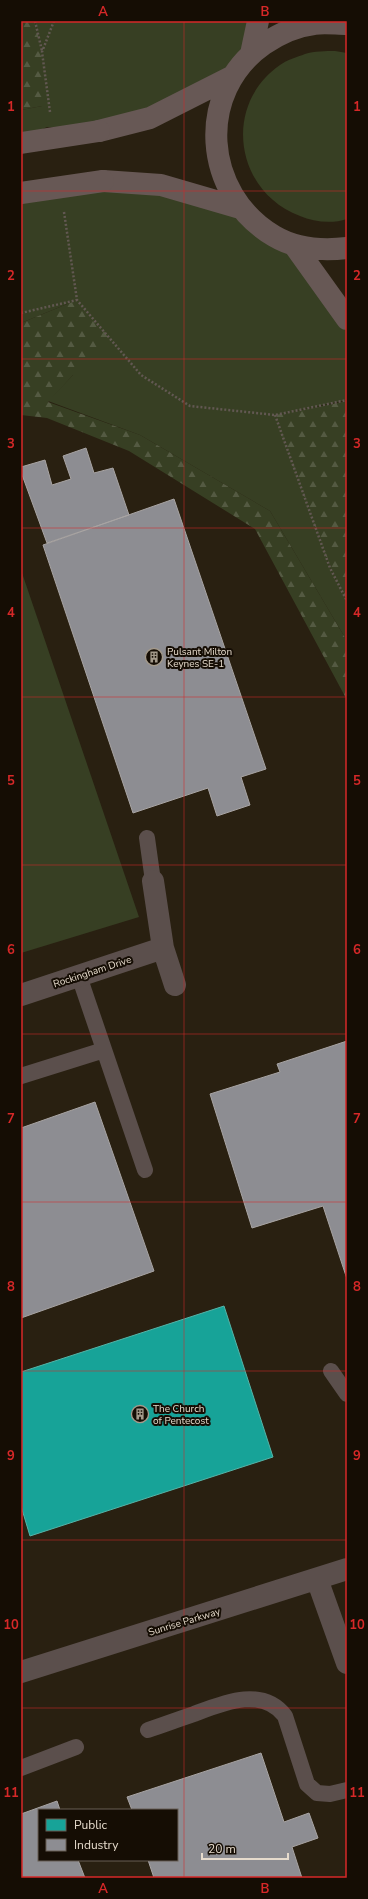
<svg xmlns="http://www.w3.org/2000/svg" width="368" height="1899" viewBox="0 0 368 1899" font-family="'Nunito Sans',sans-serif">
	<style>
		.grass { fill: #373f23 }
		.forest { fill: url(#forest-firs) }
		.public { fill: #17a398; stroke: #55b4a8 }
		.industry { fill: #8d8d92; stroke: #a8a4a3 }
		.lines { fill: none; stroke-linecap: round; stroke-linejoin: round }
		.path { stroke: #625852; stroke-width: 2.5; stroke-dasharray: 2 2; stroke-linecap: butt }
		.lane { stroke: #5b4f4c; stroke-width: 16 }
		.street { stroke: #5b4f4c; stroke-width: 22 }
		.secondary { stroke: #675855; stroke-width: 22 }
		.secondary-bridge { stroke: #675855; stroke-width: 22 }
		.grid { fill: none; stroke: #d62828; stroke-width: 1; stroke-opacity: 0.55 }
		.labels { text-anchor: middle; stroke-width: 4; stroke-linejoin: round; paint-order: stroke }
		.poi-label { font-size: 10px; fill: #e6dbcc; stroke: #150d04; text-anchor: start }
		.street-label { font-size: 10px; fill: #e6dbcc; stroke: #150d04 }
		.neatline { fill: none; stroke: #d62828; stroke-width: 1.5 }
		.grid-label { font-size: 13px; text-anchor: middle; font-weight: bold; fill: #d62828 }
	</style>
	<defs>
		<pattern id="forest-firs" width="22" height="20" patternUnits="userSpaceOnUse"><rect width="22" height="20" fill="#373f23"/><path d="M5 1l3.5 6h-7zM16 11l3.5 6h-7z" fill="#545a42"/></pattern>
	</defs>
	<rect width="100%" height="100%" fill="#292011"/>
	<path class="grass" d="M 35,21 L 258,21 L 233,76 L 99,131 L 47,127 L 21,139 L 21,110 L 42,106 L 42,52 Z
		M 335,51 L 347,53 L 347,219 C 332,224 314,222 300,216 C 235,192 222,105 280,65 C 287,60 297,57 305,54 C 314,51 326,51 335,51 Z
		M 103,181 L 240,208 L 274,236 L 347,319 L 347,400 L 276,415 L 330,568 L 347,601 L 347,641 L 270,511 L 140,435 L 48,401 L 73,375 L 77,300 L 21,323 L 21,193 Z
		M 21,570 L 139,917 L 21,953 Z"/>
	<path class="forest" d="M 21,21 L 35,21 L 42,52 L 42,106 L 21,110 Z
		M 77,300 L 113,341 L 73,375 L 48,402 L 140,435 L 270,511 L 347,641 L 347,700 L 255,529 L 129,451 L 47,418 L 21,415 L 21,323 Z
		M 347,401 L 347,601 L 330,568 L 275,415 Z"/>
	<path class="public" d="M 224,1306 L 273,1457 L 30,1536 L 21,1506 L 21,1372 Z"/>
	<path class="industry" d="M 86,448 L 94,473 L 113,468 L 129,515 L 47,543 L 21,472 L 21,467 L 45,460 L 52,485 L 71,479 L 63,456 Z
		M 174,499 L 266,769 L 241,777 L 250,805 L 217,816 L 208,788 L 133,813 L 43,545 Z
		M 347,1041 L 347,1279 L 323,1206 L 252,1228 L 210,1094 L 280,1072 L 277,1064 Z
		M 95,1102 L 154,1271 L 21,1318 L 21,1128 Z
		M 261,1753 L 284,1822 L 309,1813 L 318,1838 L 292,1847 L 302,1878 L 154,1878 L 148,1860 L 177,1860 L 177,1810 L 132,1810 L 127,1797 Z
		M 57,1801 L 60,1810 L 39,1810 L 39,1860 L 78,1860 L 85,1878 L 21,1878 L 21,1814 Z"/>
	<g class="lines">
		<path class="path" d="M 35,21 L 42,51
			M 50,112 L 42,52 L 54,21
			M 64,212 L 77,300 L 141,375 L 190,406 L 275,415 L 347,400
			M 21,313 L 77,300
			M 275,415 L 330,568 L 347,601"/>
		<path class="lane" d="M 147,838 L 153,881
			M 79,976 L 145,1170
			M 21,1076 L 104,1050
			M 331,1371 L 347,1394
			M 148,1730 C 163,1725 179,1719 194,1714 C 223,1703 262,1686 285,1716 L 307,1784 L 317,1793 L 330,1794 L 347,1790
			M 21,1768 L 76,1747"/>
		<path class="street" d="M 153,881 L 163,948 L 175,985
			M 21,995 L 163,948
			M 317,1579 L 347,1663
			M 21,1672 L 347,1569"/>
		<path class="secondary" d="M 347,24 C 336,24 324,22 314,24 C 296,26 279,34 264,44 C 195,92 203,194 274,236 C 296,249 322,251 347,248
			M 251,54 L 258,21
			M 99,131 L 150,118 L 233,76
			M 103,181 L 161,185 L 240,208
			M 294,245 L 347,319"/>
		<path class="secondary-bridge" d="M 21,143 L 99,131
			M 21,193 L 103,181"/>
	</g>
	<path class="grid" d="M 184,21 L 184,1878M 21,191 L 347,191M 21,359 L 347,359M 21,528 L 347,528M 21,697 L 347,697M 21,865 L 347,865M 21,1034 L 347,1034M 21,1202 L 347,1202M 21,1371 L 347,1371M 21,1540 L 347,1540M 21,1708 L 347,1708"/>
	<defs>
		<g id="building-ring" transform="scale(0.9)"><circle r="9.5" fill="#150d04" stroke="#a49a8b" stroke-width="1.5"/><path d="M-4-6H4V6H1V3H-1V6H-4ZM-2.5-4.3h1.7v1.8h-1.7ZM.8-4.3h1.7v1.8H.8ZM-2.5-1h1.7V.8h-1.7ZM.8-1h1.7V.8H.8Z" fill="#a49a8b"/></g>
	</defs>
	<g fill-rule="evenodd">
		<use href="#building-ring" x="154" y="657"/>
		<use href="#building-ring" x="140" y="1414"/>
	</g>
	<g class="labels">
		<g class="poi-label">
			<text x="167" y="655">Pulsant Milton<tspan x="167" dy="12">Keynes SE-1</tspan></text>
			<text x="153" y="1412">The Church<tspan x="153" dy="12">of Pentecost</tspan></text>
		</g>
		<g class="street-label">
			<text transform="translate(92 971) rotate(-18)" y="4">Rockingham Drive</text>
			<text transform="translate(184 1621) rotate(-17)" y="4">Sunrise Parkway</text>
		</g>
	</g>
	<rect width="368" height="1899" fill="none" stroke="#150d04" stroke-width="44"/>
	<rect x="38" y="1809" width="140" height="52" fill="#150d04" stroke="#695f54"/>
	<rect x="46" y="1819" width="20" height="12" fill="#17a398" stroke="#695f54"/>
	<text x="74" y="1829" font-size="12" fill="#e6dbcc">Public</text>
	<rect x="46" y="1839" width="20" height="12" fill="#8d8d92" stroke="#695f54"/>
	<text x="74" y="1849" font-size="12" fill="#e6dbcc">Industry</text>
	<path d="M202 1853v6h86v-6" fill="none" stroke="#e6dbcc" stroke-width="2"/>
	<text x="208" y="1853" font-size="12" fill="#e6dbcc" stroke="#150d04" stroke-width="3" paint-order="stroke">20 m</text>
	<rect x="22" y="22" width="324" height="1855" class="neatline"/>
	<g class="grid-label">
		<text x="103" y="16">A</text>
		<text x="265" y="16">B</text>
		<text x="11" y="111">1</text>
		<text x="357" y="111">1</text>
		<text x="11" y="280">2</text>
		<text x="357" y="280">2</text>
		<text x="11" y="448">3</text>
		<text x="357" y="448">3</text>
		<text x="11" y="617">4</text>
		<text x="357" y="617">4</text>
		<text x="11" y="785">5</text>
		<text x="357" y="785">5</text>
		<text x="11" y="954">6</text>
		<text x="357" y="954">6</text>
		<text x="11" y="1123">7</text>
		<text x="357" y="1123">7</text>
		<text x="11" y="1291">8</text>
		<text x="357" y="1291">8</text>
		<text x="11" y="1460">9</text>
		<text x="357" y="1460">9</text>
		<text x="11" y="1629">10</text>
		<text x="357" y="1629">10</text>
		<text x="11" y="1797">11</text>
		<text x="357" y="1797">11</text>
		<text x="103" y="1893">A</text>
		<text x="265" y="1893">B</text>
	</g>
</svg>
